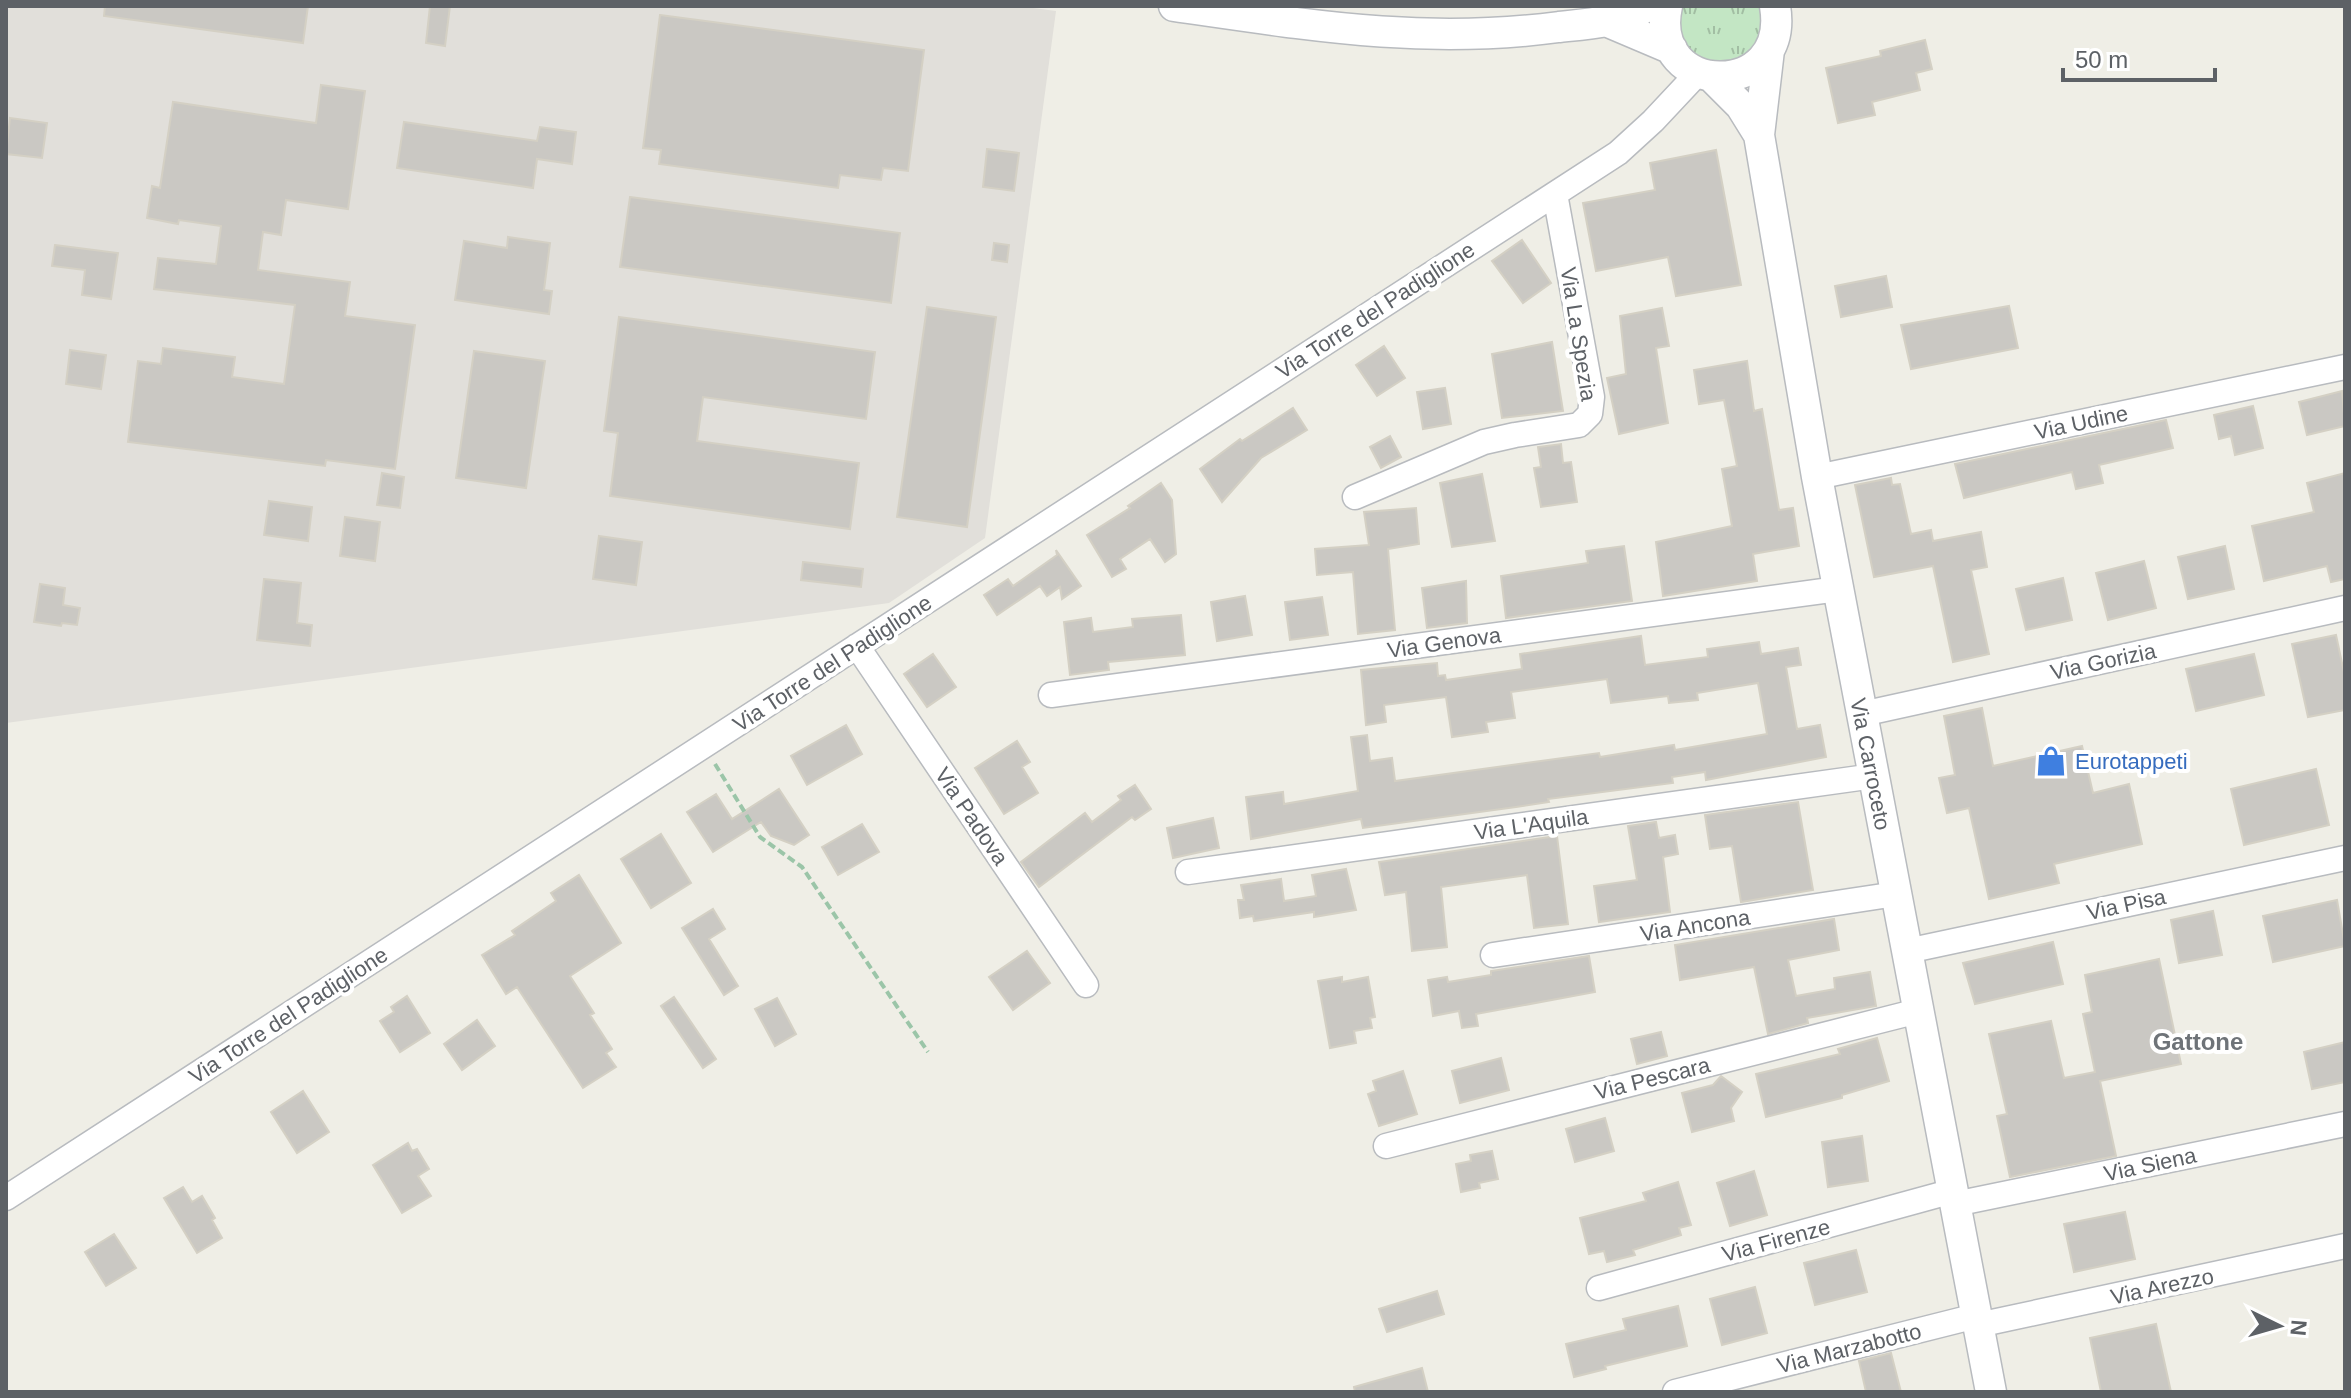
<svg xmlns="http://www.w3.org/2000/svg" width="2351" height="1398" viewBox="0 0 2351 1398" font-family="Helvetica,sans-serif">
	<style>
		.industrial { fill: #e1dfda }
		.grass { fill: url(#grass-tufts) }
		.building { fill: #cac8c3; stroke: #d4d0c4; stroke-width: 2 }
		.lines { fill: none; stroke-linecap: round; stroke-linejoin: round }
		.minor-casing { stroke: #b8bbbf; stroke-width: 27 }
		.tertiary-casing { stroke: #b8bbbf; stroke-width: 33 }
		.path { stroke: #9bc5a8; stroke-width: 4; stroke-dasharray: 8 4; stroke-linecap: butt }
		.minor { stroke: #fff; stroke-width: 24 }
		.tertiary { stroke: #fff; stroke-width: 30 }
		.labels { text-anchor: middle; stroke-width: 8; stroke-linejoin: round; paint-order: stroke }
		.street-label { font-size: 22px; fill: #5d6166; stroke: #fff }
		.shop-label { font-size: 22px; fill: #366cbe; stroke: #fff; text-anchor: start }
		.neighbourhood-label { font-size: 24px; font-weight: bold; fill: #6e7378; stroke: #fff }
	</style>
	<defs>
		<pattern id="grass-tufts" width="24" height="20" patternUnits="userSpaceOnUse" patternTransform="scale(2)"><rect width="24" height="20" fill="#c3e6c4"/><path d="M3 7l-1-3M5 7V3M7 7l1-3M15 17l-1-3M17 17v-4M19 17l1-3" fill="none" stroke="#a2bea3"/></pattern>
	</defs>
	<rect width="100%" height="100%" fill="#efeee6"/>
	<path class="industrial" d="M 6,6 L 1018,6 L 1056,11 L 985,538 L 889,603 L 6,723 Z"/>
	<path class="grass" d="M 1678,6 L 1764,6 L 1766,22 L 1751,56 L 1714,67 L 1684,48 L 1676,14 Z"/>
	<path class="building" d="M 105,6 L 308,6 L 303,43 L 104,16 Z
		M 430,6 L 450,6 L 445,46 L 426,43 Z
		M 660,15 L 924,50 L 908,171 L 883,168 L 881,180 L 840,175 L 838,188 L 659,164 L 661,150 L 643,148 Z
		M 1925,40 L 1932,69 L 1916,73 L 1920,90 L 1872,102 L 1875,115 L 1838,123 L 1826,68 L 1881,56 L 1880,51 Z
		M 321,85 L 365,91 L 348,209 L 286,200 L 281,235 L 263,232 L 258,270 L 350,282 L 345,316 L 415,325 L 395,469 L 326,460 L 325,466 L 128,442 L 138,361 L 161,364 L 163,348 L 235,357 L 232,377 L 284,384 L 295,305 L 154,289 L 158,258 L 216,264 L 221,226 L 179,220 L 178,224 L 147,218 L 152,186 L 160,188 L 173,102 L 316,123 Z
		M 10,118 L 47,123 L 42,158 L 6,154 Z
		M 404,122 L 537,141 L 540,127 L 576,132 L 572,164 L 537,159 L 533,188 L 397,168 Z
		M 987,149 L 1019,153 L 1014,191 L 983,187 Z
		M 1716,150 L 1741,285 L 1676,296 L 1668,257 L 1596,271 L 1583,203 L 1655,190 L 1650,163 Z
		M 630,197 L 900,233 L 891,303 L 620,267 Z
		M 508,237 L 550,243 L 544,290 L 552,291 L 549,314 L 455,300 L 464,241 L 507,248 Z
		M 1522,240 L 1551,283 L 1523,303 L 1492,261 Z
		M 994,243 L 1009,245 L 1007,262 L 992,260 Z
		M 55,245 L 118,253 L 111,299 L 82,295 L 85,270 L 52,266 Z
		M 1886,276 L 1892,307 L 1841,317 L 1835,286 Z
		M 2009,306 L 2018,348 L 1911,369 L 1901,325 Z
		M 927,307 L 996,317 L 967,527 L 897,517 Z
		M 1662,308 L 1669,346 L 1656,348 L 1668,423 L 1619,434 L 1607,378 L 1626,374 L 1620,316 Z
		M 619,317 L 875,352 L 866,419 L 703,397 L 697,441 L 859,463 L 850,529 L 610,496 L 618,433 L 604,431 Z
		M 1552,342 L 1563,411 L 1502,418 L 1492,354 Z
		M 1384,346 L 1405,378 L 1377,396 L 1356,365 Z
		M 70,350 L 106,355 L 101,389 L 66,384 Z
		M 474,351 L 545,361 L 526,488 L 456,478 Z
		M 1747,361 L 1754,411 L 1762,409 L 1779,510 L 1793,508 L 1799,546 L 1753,554 L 1757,581 L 1663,596 L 1656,542 L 1732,526 L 1722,469 L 1737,466 L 1724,400 L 1699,404 L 1694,370 Z
		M 1445,388 L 1451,424 L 1423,429 L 1417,392 Z
		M 2342,391 L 2345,426 L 2307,435 L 2299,402 Z
		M 2253,406 L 2263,448 L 2235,455 L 2231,436 L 2219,439 L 2214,415 Z
		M 1293,408 L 1307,430 L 1261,458 L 1222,502 L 1200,469 L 1240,439 L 1242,441 Z
		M 2166,420 L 2173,448 L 2099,465 L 2103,483 L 2076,489 L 2072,472 L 1964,498 L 1955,464 Z
		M 1390,436 L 1401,457 L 1381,468 L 1370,447 Z
		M 1561,444 L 1563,463 L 1571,462 L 1577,502 L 1541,507 L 1534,468 L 1541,467 L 1538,447 Z
		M 382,473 L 404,477 L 400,508 L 377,505 Z
		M 2345,473 L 2345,579 L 2331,582 L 2327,566 L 2264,581 L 2252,526 L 2314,512 L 2307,483 Z
		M 1482,474 L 1495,541 L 1452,547 L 1440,483 Z
		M 1891,478 L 1892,485 L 1900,484 L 1911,534 L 1931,530 L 1933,541 L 1981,532 L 1987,567 L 1971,570 L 1989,654 L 1953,662 L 1933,566 L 1874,577 L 1855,485 Z
		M 1161,483 L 1172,500 L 1176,554 L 1165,562 L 1150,539 L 1120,559 L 1126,569 L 1112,577 L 1087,535 L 1130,508 L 1128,506 Z
		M 269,501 L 312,507 L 308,541 L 264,535 Z
		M 1416,508 L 1419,544 L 1388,549 L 1395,630 L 1358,634 L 1353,572 L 1317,575 L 1315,549 L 1369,545 L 1364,512 Z
		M 345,517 L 380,522 L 375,561 L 340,556 Z
		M 599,536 L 642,542 L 636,585 L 593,579 Z
		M 1624,546 L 1632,601 L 1506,618 L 1501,576 L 1588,563 L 1586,551 Z
		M 2225,546 L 2234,589 L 2188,599 L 2178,557 Z
		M 1056,550 L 1081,586 L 1062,599 L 1060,587 L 1047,596 L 1040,586 L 997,615 L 984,595 L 1008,579 L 1013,586 L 1057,555 Z
		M 2144,561 L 2156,608 L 2108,620 L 2096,573 Z
		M 803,562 L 863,569 L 861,587 L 801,580 Z
		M 2063,578 L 2072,620 L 2026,630 L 2016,589 Z
		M 264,579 L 301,583 L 297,623 L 312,625 L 310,646 L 257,640 Z
		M 1466,581 L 1467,623 L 1427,628 L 1422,588 Z
		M 40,584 L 65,588 L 63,605 L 80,608 L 77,625 L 62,623 L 61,626 L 34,622 Z
		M 1245,596 L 1252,635 L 1217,641 L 1211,602 Z
		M 1322,597 L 1328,635 L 1290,640 L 1285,602 Z
		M 1181,615 L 1185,655 L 1108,662 L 1109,670 L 1070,675 L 1064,622 L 1091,618 L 1093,632 L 1133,627 L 1132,619 Z
		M 2336,635 L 2345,677 L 2345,710 L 2308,717 L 2292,644 Z
		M 1641,636 L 1645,665 L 1708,657 L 1707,649 L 1759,642 L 1761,654 L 1798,648 L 1801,665 L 1786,667 L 1797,729 L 1820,725 L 1826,757 L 1706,780 L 1705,772 L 1672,777 L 1673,783 L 1548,799 L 1549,802 L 1516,807 L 1363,828 L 1361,819 L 1251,839 L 1246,797 L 1283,792 L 1284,804 L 1358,791 L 1351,737 L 1367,735 L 1370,761 L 1392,758 L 1395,781 L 1599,753 L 1600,757 L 1674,745 L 1675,750 L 1767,734 L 1758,683 L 1697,693 L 1698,700 L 1669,703 L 1668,696 L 1611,703 L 1607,679 L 1511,692 L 1515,718 L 1486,722 L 1488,732 L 1452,737 L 1446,697 L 1384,705 L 1386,722 L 1366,725 L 1361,670 L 1437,663 L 1438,676 L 1445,675 L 1446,680 L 1522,669 L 1520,654 Z
		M 933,654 L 956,687 L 927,707 L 904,674 Z
		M 2254,654 L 2264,695 L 2196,711 L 2186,669 Z
		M 1982,708 L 1993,766 L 2082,746 L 2093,793 L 2129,784 L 2142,844 L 2054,864 L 2059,883 L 1989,899 L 1969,808 L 1947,813 L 1939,778 L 1955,775 L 1944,716 Z
		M 846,725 L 862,754 L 807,785 L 791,756 Z
		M 1017,741 L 1030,762 L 1022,767 L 1038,793 L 1004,814 L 975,768 Z
		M 2316,769 L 2329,825 L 2244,845 L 2231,789 Z
		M 1135,785 L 1151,809 L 1135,820 L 1132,817 L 1039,887 L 1021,862 L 1085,813 L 1092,822 L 1121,800 L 1118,796 Z
		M 779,789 L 809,835 L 794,845 L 771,836 L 761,822 L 713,852 L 687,812 L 716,794 L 732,819 Z
		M 1798,802 L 1813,890 L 1741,902 L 1732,846 L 1710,849 L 1705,815 Z
		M 1213,818 L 1219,848 L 1173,858 L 1167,828 Z
		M 1656,822 L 1659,838 L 1675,835 L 1678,854 L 1663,857 L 1670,912 L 1599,922 L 1594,886 L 1637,880 L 1628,826 Z
		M 862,824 L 879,852 L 838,875 L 822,847 Z
		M 661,834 L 691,883 L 651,908 L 621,859 Z
		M 1557,836 L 1568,924 L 1534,928 L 1527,875 L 1441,887 L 1447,947 L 1412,951 L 1406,892 L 1385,895 L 1379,862 Z
		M 1346,869 L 1356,910 L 1314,917 L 1314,912 L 1254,921 L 1253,916 L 1240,918 L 1238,900 L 1244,900 L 1241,885 L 1281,879 L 1284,901 L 1316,896 L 1312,875 Z
		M 579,875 L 621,943 L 570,976 L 594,1013 L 590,1015 L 612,1049 L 606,1053 L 616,1067 L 583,1088 L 517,987 L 506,994 L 482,955 L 515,935 L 512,931 L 556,901 L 551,893 Z
		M 2337,900 L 2345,946 L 2273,962 L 2263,916 Z
		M 713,909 L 725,929 L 709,939 L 738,986 L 724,995 L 682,928 Z
		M 2213,911 L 2222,955 L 2179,963 L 2171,920 Z
		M 1834,919 L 1839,950 L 1788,960 L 1796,996 L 1835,989 L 1834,978 L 1870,972 L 1876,1006 L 1807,1018 L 1808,1023 L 1768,1034 L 1754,967 L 1680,980 L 1675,945 Z
		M 2053,942 L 2063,984 L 1975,1004 L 1963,963 Z
		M 1027,951 L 1050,983 L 1013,1010 L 989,977 Z
		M 1589,956 L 1595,992 L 1476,1014 L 1478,1026 L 1462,1028 L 1459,1011 L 1433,1016 L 1428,980 L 1447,977 L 1448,982 L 1491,975 L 1491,971 Z
		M 2159,959 L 2181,1064 L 2100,1081 L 2116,1156 L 2010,1177 L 1997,1116 L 2007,1114 L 1989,1034 L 2051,1021 L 2064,1078 L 2095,1072 L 2083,1014 L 2092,1012 L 2085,975 Z
		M 1342,977 L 1342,982 L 1368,977 L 1375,1017 L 1370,1018 L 1372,1028 L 1354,1031 L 1356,1043 L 1330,1048 L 1318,981 Z
		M 407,996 L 430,1033 L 400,1052 L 380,1021 L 394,1012 L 391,1007 Z
		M 674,997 L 716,1059 L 703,1068 L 661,1006 Z
		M 777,998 L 796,1034 L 775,1046 L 755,1009 Z
		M 477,1020 L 495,1046 L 462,1070 L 444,1044 Z
		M 1661,1032 L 1667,1056 L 1637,1064 L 1631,1039 Z
		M 1877,1038 L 1889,1081 L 1842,1095 L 1842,1098 L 1766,1117 L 1756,1074 L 1840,1054 L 1838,1049 Z
		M 2345,1042 L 2345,1082 L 2312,1089 L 2304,1052 Z
		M 1501,1058 L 1509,1090 L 1460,1103 L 1452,1071 Z
		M 1403,1071 L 1417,1114 L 1379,1126 L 1368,1094 L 1376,1091 L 1373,1081 Z
		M 1721,1076 L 1742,1092 L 1731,1108 L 1734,1121 L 1692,1132 L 1682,1093 L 1713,1085 Z
		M 303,1091 L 329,1132 L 297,1153 L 271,1112 Z
		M 1605,1118 L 1614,1151 L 1575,1162 L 1566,1129 Z
		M 1862,1136 L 1868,1181 L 1828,1187 L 1822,1142 Z
		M 408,1143 L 412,1151 L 417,1149 L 429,1169 L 418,1176 L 431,1196 L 402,1213 L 373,1165 Z
		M 1492,1151 L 1498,1179 L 1479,1183 L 1480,1188 L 1461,1192 L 1456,1164 L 1471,1161 L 1470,1155 Z
		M 1754,1171 L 1767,1215 L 1730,1226 L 1717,1183 Z
		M 1678,1182 L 1691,1225 L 1679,1228 L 1681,1235 L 1633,1250 L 1635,1255 L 1607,1262 L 1604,1251 L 1589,1254 L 1580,1218 L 1646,1201 L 1643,1193 Z
		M 183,1187 L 192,1202 L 202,1196 L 215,1218 L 212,1220 L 222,1238 L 197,1253 L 164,1198 Z
		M 2125,1212 L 2135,1259 L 2074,1272 L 2064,1224 Z
		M 114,1234 L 136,1268 L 106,1286 L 85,1252 Z
		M 1856,1250 L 1867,1292 L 1815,1305 L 1804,1263 Z
		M 1755,1287 L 1767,1333 L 1722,1345 L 1710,1299 Z
		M 1437,1291 L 1444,1314 L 1387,1332 L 1379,1309 Z
		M 1678,1306 L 1687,1346 L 1605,1366 L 1606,1369 L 1574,1377 L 1566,1344 L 1626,1330 L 1623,1319 Z
		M 2156,1324 L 2171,1392 L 2101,1392 L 2090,1338 Z
		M 1891,1353 L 1901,1392 L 1866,1392 L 1859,1361 Z
		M 1422,1368 L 1428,1392 L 1355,1392 L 1354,1387 Z"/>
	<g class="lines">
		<g class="minor-casing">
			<path id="minor" d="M 1817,477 L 2345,367
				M 1355,497 L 1484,442 L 1515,435 L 1579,425 L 1590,414 L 1592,397 L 1555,194
				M 857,646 L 1086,985
				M 1051,695 L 1838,589
				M 1862,714 L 2345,608
				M 1188,872 L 1874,776
				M 1907,951 L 2345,858
				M 1493,955 L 1896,894
				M 1386,1146 L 1918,1011
				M 6,1198 L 1618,153 L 1653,121 L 1698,73
				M 1955,1204 L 2345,1124
				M 1599,1288 L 1953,1191
				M 1978,1325 L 2345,1246
				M 1675,1392 L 1976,1316"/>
		</g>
		<g class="tertiary-casing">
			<path id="tertiary" d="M 1174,6 C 1308,25 1423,45 1559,27 C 1588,24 1622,22 1647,6
				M 1667,6 C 1647,98 1791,102 1775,6
				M 1606,21 L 1672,49
				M 1769,50 L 1759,135 L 1817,477 L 1991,1392
				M 1712,77 L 1741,106 L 1759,135"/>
		</g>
		<path class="path" d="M 715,764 L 760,837 L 802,867 L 928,1052"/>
		<use href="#minor" class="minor"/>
		<use href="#tertiary" class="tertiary"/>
	</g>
	<defs>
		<g id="shop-bare" transform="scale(2.4)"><path d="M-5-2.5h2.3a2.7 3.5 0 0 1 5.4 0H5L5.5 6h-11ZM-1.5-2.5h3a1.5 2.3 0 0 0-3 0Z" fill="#3f7fe0" stroke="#fff" stroke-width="2.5" paint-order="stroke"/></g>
	</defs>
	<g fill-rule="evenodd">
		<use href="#shop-bare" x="2051" y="761"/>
	</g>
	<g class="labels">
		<g class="street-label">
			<text transform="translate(1375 310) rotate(-33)" y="8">Via Torre del Padiglione</text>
			<text transform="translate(1579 334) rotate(81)" y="8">Via La Spezia</text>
			<text transform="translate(2081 422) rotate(-12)" y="8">Via Udine</text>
			<text transform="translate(1444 642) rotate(-8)" y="8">Via Genova</text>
			<text transform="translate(2103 661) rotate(-12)" y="8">Via Gorizia</text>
			<text transform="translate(832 663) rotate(-33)" y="8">Via Torre del Padiglione</text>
			<text transform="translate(1871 764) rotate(79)" y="8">Via Carroceto</text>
			<text transform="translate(972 816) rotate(56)" y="8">Via Padova</text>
			<text transform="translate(1531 824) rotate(-8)" y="8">Via L'Aquila</text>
			<text transform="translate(2126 904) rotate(-12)" y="8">Via Pisa</text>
			<text transform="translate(1695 925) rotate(-9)" y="8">Via Ancona</text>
			<text transform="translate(288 1015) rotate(-33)" y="8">Via Torre del Padiglione</text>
			<text transform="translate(1652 1078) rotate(-14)" y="8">Via Pescara</text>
			<text transform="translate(2150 1164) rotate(-12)" y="8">Via Siena</text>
			<text transform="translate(1776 1240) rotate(-15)" y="8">Via Firenze</text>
			<text transform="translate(2162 1286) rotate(-12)" y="8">Via Arezzo</text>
			<text transform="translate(1849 1348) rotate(-14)" y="8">Via Marzabotto</text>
		</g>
		<g class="shop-label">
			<text x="2075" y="769">Eurotappeti</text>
		</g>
		<g class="neighbourhood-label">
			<text x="2198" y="1050">Gattone</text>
		</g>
	</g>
	<rect width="2351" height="1398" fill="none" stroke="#5d6166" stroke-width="16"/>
	<g transform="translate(2279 1326) rotate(95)" stroke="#ffffff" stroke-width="6" paint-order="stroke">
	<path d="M0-6L14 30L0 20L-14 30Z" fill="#5d6166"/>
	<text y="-12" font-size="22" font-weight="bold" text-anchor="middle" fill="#5d6166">N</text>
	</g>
	<path d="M2063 68v12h152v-12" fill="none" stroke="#5d6166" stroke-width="4"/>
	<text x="2075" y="68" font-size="24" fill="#5d6166" stroke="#ffffff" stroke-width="6" paint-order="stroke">50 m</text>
</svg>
